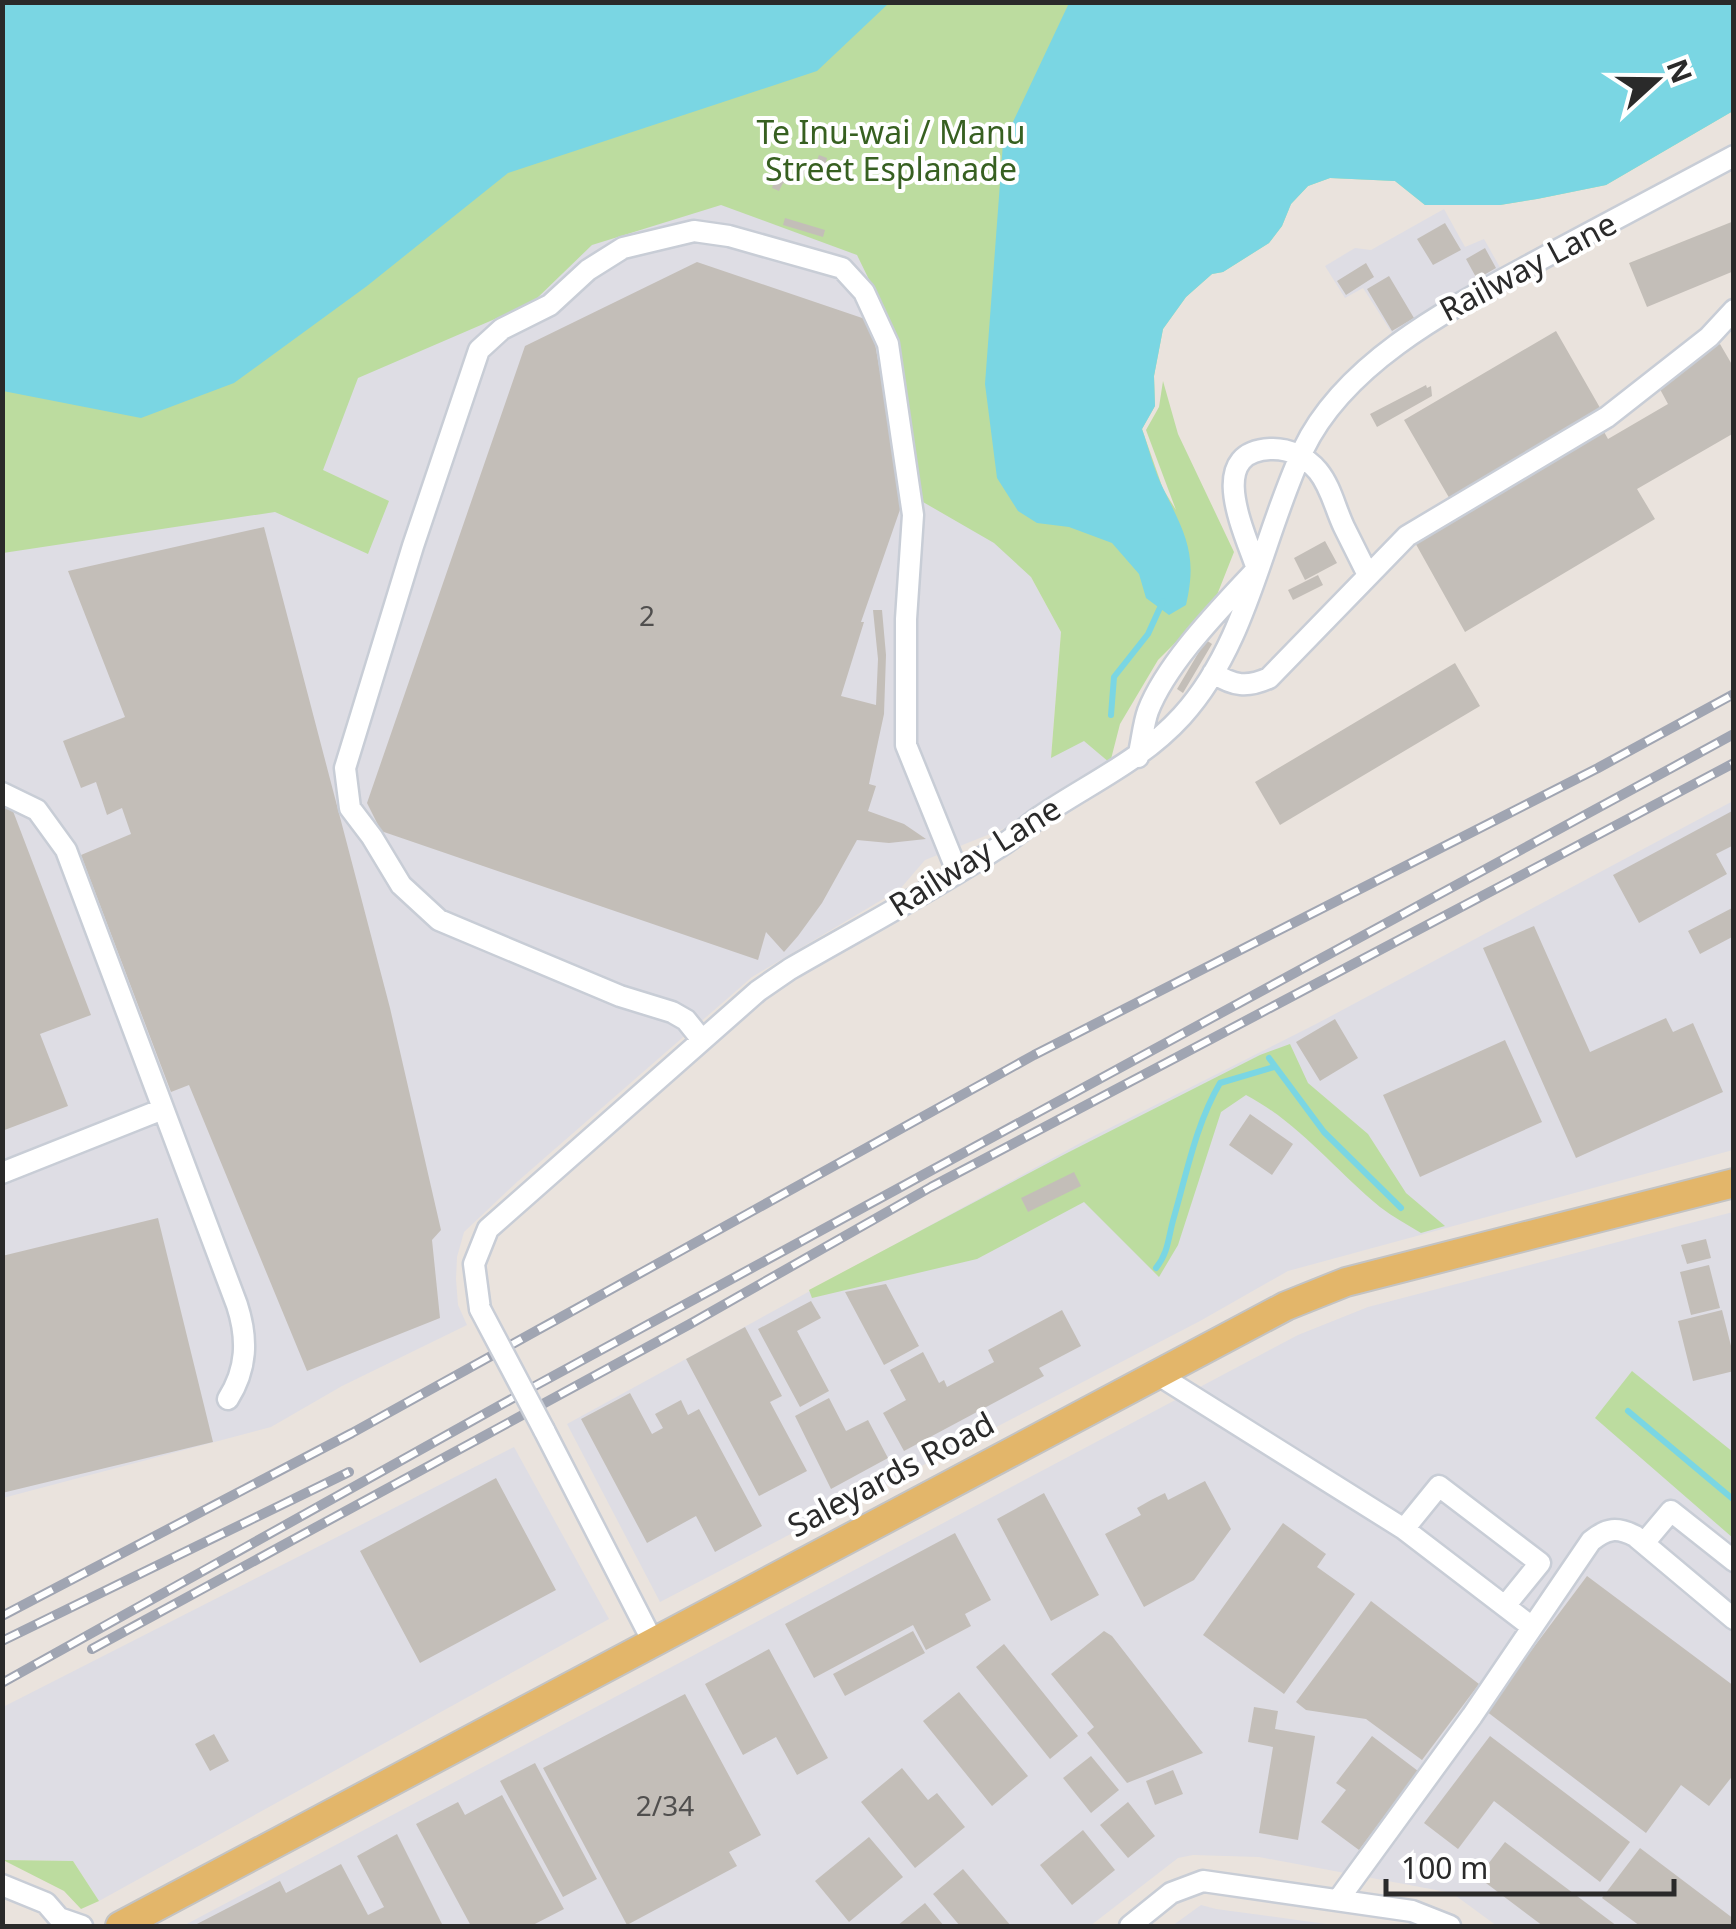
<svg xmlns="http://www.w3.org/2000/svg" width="1736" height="1929" viewBox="0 0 1736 1929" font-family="'Noto Sans',sans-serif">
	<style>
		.industrial { fill: #dedde4 }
		.green { fill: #bcdc9f }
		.water { fill: #7ad6e3 }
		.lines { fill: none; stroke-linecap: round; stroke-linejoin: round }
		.stream { stroke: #7ad6e3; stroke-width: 6 }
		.building { fill: #c3beb8 }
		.minor-casing { stroke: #c8cdd6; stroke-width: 25 }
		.major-casing { stroke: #c3c3c3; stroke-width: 32 }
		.minor { stroke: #fff; stroke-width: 20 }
		.major { stroke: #e3b66a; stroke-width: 28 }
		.rail-casing { stroke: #a0a5b2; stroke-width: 10 }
		.rail { stroke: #fff; stroke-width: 6; stroke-dasharray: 19; stroke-linecap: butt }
		.minor-bridge-casing { stroke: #c8cdd6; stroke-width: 25; stroke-linecap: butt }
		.minor-bridge { stroke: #fff; stroke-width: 20 }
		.labels { text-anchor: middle; stroke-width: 8; stroke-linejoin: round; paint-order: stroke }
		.number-label { font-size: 28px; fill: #504f4e }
		.park-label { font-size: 32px; fill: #376021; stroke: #fff }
		.street-label { font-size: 32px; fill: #2a2a2a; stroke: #fff }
	</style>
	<rect width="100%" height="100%" fill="#eae3dd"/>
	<path class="industrial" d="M 899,130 L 1031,577 L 1061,632 L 1051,757 L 1084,740 L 1110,763 L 1020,822 L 925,860 L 900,889 L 752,977 L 517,1182 L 464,1232 L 457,1257 L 456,1279 L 458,1305 L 467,1325 L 342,1386 L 271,1427 L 3,1498 L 3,553 L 227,395 L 570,181 Z
		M 1444,209 L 1465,247 L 1484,239 L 1502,271 L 1392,333 L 1363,288 L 1345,298 L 1325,266 L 1355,248 L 1371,250 Z
		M 1733,801 L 1733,1150 L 1288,1271 L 1200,1321 L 660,1602 L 567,1424 L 1084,1141 L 1318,1023 Z
		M 1733,1212 L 1733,1926 L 1497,1926 L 1452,1893 L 1259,1857 L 1193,1855 L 1178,1858 L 1090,1926 L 183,1926 L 1298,1335 L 1368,1307 Z
		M 514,1447 L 609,1619 L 99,1901 L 73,1861 L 3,1860 L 3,1707 Z
		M 1201,1905 L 1216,1909 L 1341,1926 L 1172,1926 Z"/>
	<path class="green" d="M 3,3 L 1733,3 L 1733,111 L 1606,185 L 1537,199 L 1500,205 L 1425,205 L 1395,181 L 1330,178 L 1308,186 L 1291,204 L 1282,226 L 1269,243 L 1223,272 L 1212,274 L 1186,297 L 1163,329 L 1154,376 L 1155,406 L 1142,429 L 1163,489 L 1176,510 L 1146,430 L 1159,407 L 1163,381 L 1178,434 L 1234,552 L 1213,605 L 1158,660 L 1120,724 L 1110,763 L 1084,741 L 1051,758 L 1061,632 L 1031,577 L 994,543 L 923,502 L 899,341 L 857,255 L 721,205 L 592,245 L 532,303 L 358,378 L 323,470 L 389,501 L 368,554 L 275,512 L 3,553 Z
		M 1290,1044 L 1308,1083 L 1368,1134 L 1406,1193 L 1445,1226 L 1421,1233 C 1408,1225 1393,1217 1380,1207 C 1335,1170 1299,1123 1246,1095 L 1221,1112 L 1178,1245 L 1159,1277 L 1084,1202 L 977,1259 L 812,1298 L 809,1290 L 1067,1153 L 1260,1055 Z
		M 1632,1371 L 1733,1452 L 1733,1538 L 1595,1418 Z
		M 3,1860 L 73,1861 L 99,1901 L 81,1909 L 64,1891 Z"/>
	<path class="water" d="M 2,3 L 3,2 L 889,3 L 817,71 L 508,173 L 367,286 L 234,383 L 141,418 L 3,391 Z
		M 1069,3 L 1733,3 L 1733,111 L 1606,185 L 1537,199 L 1500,205 L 1425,205 L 1395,181 L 1330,178 L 1308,186 L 1291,204 L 1282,226 L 1269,243 L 1223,272 L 1212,274 L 1186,297 L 1163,329 L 1154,376 L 1155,406 L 1142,429 C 1149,449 1154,471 1164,490 C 1185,534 1198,554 1186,605 L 1169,615 L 1146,598 L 1139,574 L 1112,543 L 1069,527 L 1037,523 L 1018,511 L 997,478 L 985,384 L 1003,143 Z"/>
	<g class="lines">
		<path class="stream" d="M 1111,715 L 1114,677 L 1148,634 L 1163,601
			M 1269,1058 L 1324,1132 L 1401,1208
			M 1156,1268 C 1169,1252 1168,1237 1174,1217 C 1187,1172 1196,1124 1220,1083 L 1274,1067
			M 1628,1411 L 1734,1500"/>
	</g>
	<path class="building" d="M 819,155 L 827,158 L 825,166 L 817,165 L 812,173 L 805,171 L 803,178 L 795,177 L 790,185 L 783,183 L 779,191 L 772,188 L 775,179 L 783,181 L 788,173 L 794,175 L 799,167 L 805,169 L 807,162 L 816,163 Z
		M 785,218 L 825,230 L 823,237 L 783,225 Z
		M 1734,221 L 1734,271 L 1647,307 L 1629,263 Z
		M 1445,223 L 1461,250 L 1433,265 L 1417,239 Z
		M 1485,248 L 1496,268 L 1477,279 L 1466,259 Z
		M 697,262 L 871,321 L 903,501 L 861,622 L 864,622 L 841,696 L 876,705 L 878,659 L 873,610 L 882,610 L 886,655 L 884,714 L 869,784 L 876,786 L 868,811 L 904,824 L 926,839 L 889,843 L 857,840 L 822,903 L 798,936 L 784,952 L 766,932 L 758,960 L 381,831 L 367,803 L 525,346 Z
		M 1366,263 L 1374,277 L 1346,295 L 1337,281 Z
		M 1389,276 L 1414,318 L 1392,331 L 1367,289 Z
		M 1556,331 L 1603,413 L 1451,501 L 1404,420 Z
		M 1720,344 L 1734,368 L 1734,433 L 1637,489 L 1655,519 L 1465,632 L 1413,539 L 1603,430 L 1608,439 L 1668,404 L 1655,380 Z
		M 1426,385 L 1427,388 L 1431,386 L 1432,396 L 1377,427 L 1370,414 Z
		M 264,527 L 390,1008 L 441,1230 L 432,1240 L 440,1318 L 307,1371 L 189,1085 L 171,1092 L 81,855 L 131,834 L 122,808 L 107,815 L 96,782 L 81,788 L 63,741 L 125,717 L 68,571 Z
		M 1325,541 L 1337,563 L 1305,580 L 1294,558 Z
		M 1318,575 L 1323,585 L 1293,600 L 1288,590 Z
		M 1206,640 L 1212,644 L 1183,693 L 1177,689 Z
		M 1455,663 L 1480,706 L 1280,825 L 1255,782 Z
		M 8,798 L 91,1015 L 40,1034 L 68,1106 L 2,1131 L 2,800 Z
		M 1734,810 L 1734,845 L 1716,854 L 1727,874 L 1639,923 L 1613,875 Z
		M 1734,907 L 1734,936 L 1700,954 L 1688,931 Z
		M 1534,926 L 1590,1052 L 1666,1018 L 1673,1032 L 1693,1023 L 1723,1092 L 1576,1158 L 1483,948 Z
		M 1335,1019 L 1358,1058 L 1320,1081 L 1296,1042 Z
		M 1505,1040 L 1542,1122 L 1420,1177 L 1383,1095 Z
		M 1250,1114 L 1293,1144 L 1272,1175 L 1229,1145 Z
		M 1074,1172 L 1081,1186 L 1028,1212 L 1021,1198 Z
		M 158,1218 L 213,1442 L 2,1493 L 2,1256 Z
		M 1706,1239 L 1711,1258 L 1687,1264 L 1681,1245 Z
		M 1709,1265 L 1720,1308 L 1691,1315 L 1680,1272 Z
		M 886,1284 L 919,1346 L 884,1365 L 845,1292 Z
		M 811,1301 L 821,1318 L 797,1331 L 829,1391 L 800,1407 L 758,1329 Z
		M 1062,1310 L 1081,1346 L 1039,1368 L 1044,1376 L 904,1451 L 883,1413 L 906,1400 L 890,1370 L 923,1352 L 939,1383 L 944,1380 L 947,1387 L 994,1362 L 988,1350 Z
		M 1722,1310 L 1734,1358 L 1734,1371 L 1693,1381 L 1678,1321 Z
		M 745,1327 L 782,1396 L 770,1402 L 807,1471 L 759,1496 L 686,1359 Z
		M 630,1393 L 652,1434 L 663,1428 L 655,1414 L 681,1400 L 688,1415 L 699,1409 L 762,1526 L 715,1552 L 696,1516 L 647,1543 L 581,1419 Z
		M 829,1398 L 846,1431 L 868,1420 L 888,1458 L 831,1489 L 795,1416 Z
		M 496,1478 L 556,1590 L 420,1663 L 360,1551 Z
		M 1205,1481 L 1231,1529 L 1194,1580 L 1144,1607 L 1105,1534 L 1141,1515 L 1137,1508 L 1151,1500 L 1165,1493 L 1168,1500 Z
		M 1044,1493 L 1099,1595 L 1051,1621 L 997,1519 Z
		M 1283,1523 L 1326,1554 L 1317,1567 L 1355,1594 L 1284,1694 L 1203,1635 Z
		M 955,1533 L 991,1600 L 965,1614 L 971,1626 L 926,1650 L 913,1625 L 814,1678 L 785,1624 Z
		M 1587,1576 L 1734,1686 L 1734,1774 L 1709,1806 L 1681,1785 L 1646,1833 L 1486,1711 Z
		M 1371,1601 L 1479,1684 L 1422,1760 L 1366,1719 L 1306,1710 L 1296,1702 Z
		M 913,1631 L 925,1653 L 845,1696 L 833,1674 Z
		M 1104,1631 L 1112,1636 L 1203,1753 L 1127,1783 L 1087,1733 L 1094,1727 L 1051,1674 Z
		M 1004,1644 L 1078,1736 L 1050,1759 L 976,1667 Z
		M 769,1649 L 828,1758 L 797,1775 L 776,1737 L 743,1755 L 705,1684 Z
		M 959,1692 L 1028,1776 L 992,1806 L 923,1721 Z
		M 685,1694 L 761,1835 L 729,1852 L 737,1866 L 627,1925 L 543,1768 Z
		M 1254,1707 L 1278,1711 L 1275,1729 L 1315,1736 L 1298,1840 L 1259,1833 L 1273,1747 L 1248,1742 Z
		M 214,1734 L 229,1761 L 210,1771 L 195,1744 Z
		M 1372,1736 L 1418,1771 L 1359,1850 L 1321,1822 L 1346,1790 L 1336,1783 Z
		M 1490,1736 L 1630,1842 L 1600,1882 L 1494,1801 L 1458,1849 L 1424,1823 Z
		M 1091,1756 L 1119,1790 L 1091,1813 L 1063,1778 Z
		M 535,1763 L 597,1879 L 563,1897 L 500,1781 Z
		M 902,1768 L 928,1800 L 937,1793 L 965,1827 L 915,1868 L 861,1802 Z
		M 1173,1770 L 1183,1794 L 1155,1805 L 1146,1781 Z
		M 502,1795 L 564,1909 L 531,1926 L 471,1926 L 416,1824 L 458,1802 L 465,1815 Z
		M 1128,1802 L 1155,1836 L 1128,1858 L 1100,1825 Z
		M 1083,1830 L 1115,1870 L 1072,1905 L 1040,1865 Z
		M 397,1834 L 443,1926 L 193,1926 L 280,1881 L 286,1893 L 341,1864 L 368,1915 L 384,1907 L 357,1856 Z
		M 869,1837 L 903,1877 L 849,1922 L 815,1881 Z
		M 1505,1842 L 1617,1926 L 1543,1926 L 1478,1877 Z
		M 1640,1848 L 1734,1919 L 1734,1926 L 1640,1926 L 1602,1898 Z
		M 963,1869 L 1011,1926 L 960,1926 L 933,1894 Z
		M 925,1903 L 944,1926 L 897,1926 Z"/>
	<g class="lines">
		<g class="minor-casing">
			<path id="minor" d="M 1213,673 C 1234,686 1247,688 1269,678 L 1407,536 L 1607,417 L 1709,337 L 1734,310
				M 1138,757 C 1142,742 1143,725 1148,711 C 1167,662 1221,608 1257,569 C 1246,535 1204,452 1270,449 C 1289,448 1306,457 1318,471 C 1331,487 1335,508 1344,527 C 1352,543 1360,559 1368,575
				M 2,793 L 37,810 L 66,850 L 237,1305 C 248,1339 247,1369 228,1399
				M 702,1040 L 686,1020 L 672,1012 L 620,996 L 439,920 L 401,885 L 372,837 L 350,808 L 345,768 L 413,546 L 479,350 L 502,329 L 550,305 L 588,270 L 623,248 L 694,231 L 729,236 L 842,268 L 864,292 L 888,344 L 913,515 L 906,619 L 906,745 L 957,871
				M 2,1173 L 163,1109
				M 480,1309 L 474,1264 L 488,1229 L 758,991 L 790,969 C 859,929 931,891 999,847 C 1014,838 1027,826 1041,816 C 1090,783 1142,760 1182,716 C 1248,643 1262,537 1303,450 C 1348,355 1467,300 1554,252 C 1614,220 1673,188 1734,156
				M 1157,1374 L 1404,1529 L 1532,1627
				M 544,1430 L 653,1642
				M 1404,1529 L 1439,1486 L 1540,1563 L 1505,1606
				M 1644,1543 L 1671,1511 L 1734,1561
				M 2,1885 L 46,1903 L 59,1918 L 82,1926
				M 1338,1900 L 1472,1716 L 1591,1541 C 1607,1528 1617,1527 1635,1536 L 1734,1619
				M 1130,1926 L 1171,1893 L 1203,1881 L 1412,1911 L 1450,1926"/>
		</g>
		<g class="major-casing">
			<path id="major" d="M 120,1926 L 1286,1306 L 1346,1282 L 1734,1183"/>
		</g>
		<use href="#minor" class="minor"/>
		<use href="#major" class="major"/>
		<g class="rail-casing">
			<path id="rail" d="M 2,1616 L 352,1433 L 1034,1055 L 1598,768 L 1734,694
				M 2,1641 L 349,1472
				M 92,1649 L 690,1324 L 931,1187 L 1734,763
				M 2,1683 L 533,1387 L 1734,734"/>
		</g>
		<use href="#rail" class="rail"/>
		<g class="minor-bridge-casing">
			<path id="minor-bridge" d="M 480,1309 L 544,1430"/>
		</g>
		<use href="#minor-bridge" class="minor-bridge"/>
	</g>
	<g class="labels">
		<g class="number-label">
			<text x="647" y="626">2</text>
			<text x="665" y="1816">2/34</text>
		</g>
		<g class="park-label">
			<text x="891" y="144">Te Inu-wai / Manu<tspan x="891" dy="37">Street Esplanade</tspan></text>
		</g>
		<g class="street-label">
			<text transform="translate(1528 267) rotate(-28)" y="11">Railway Lane</text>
			<text transform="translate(975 857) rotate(-32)" y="11">Railway Lane</text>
			<text transform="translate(891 1475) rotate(-28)" y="11">Saleyards Road</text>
		</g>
	</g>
	<rect width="1736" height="1929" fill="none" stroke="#2a2a2a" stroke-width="10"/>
	<g transform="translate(1656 80) rotate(69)" stroke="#ffffff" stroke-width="8" paint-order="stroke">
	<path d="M0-8L18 38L0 25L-18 38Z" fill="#2a2a2a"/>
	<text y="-15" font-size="28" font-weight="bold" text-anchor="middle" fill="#2a2a2a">N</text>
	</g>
	<path d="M1386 1879v15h288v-15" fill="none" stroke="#2a2a2a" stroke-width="5"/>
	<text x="1401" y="1879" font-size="30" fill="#2a2a2a" stroke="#ffffff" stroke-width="8" paint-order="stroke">100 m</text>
</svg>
